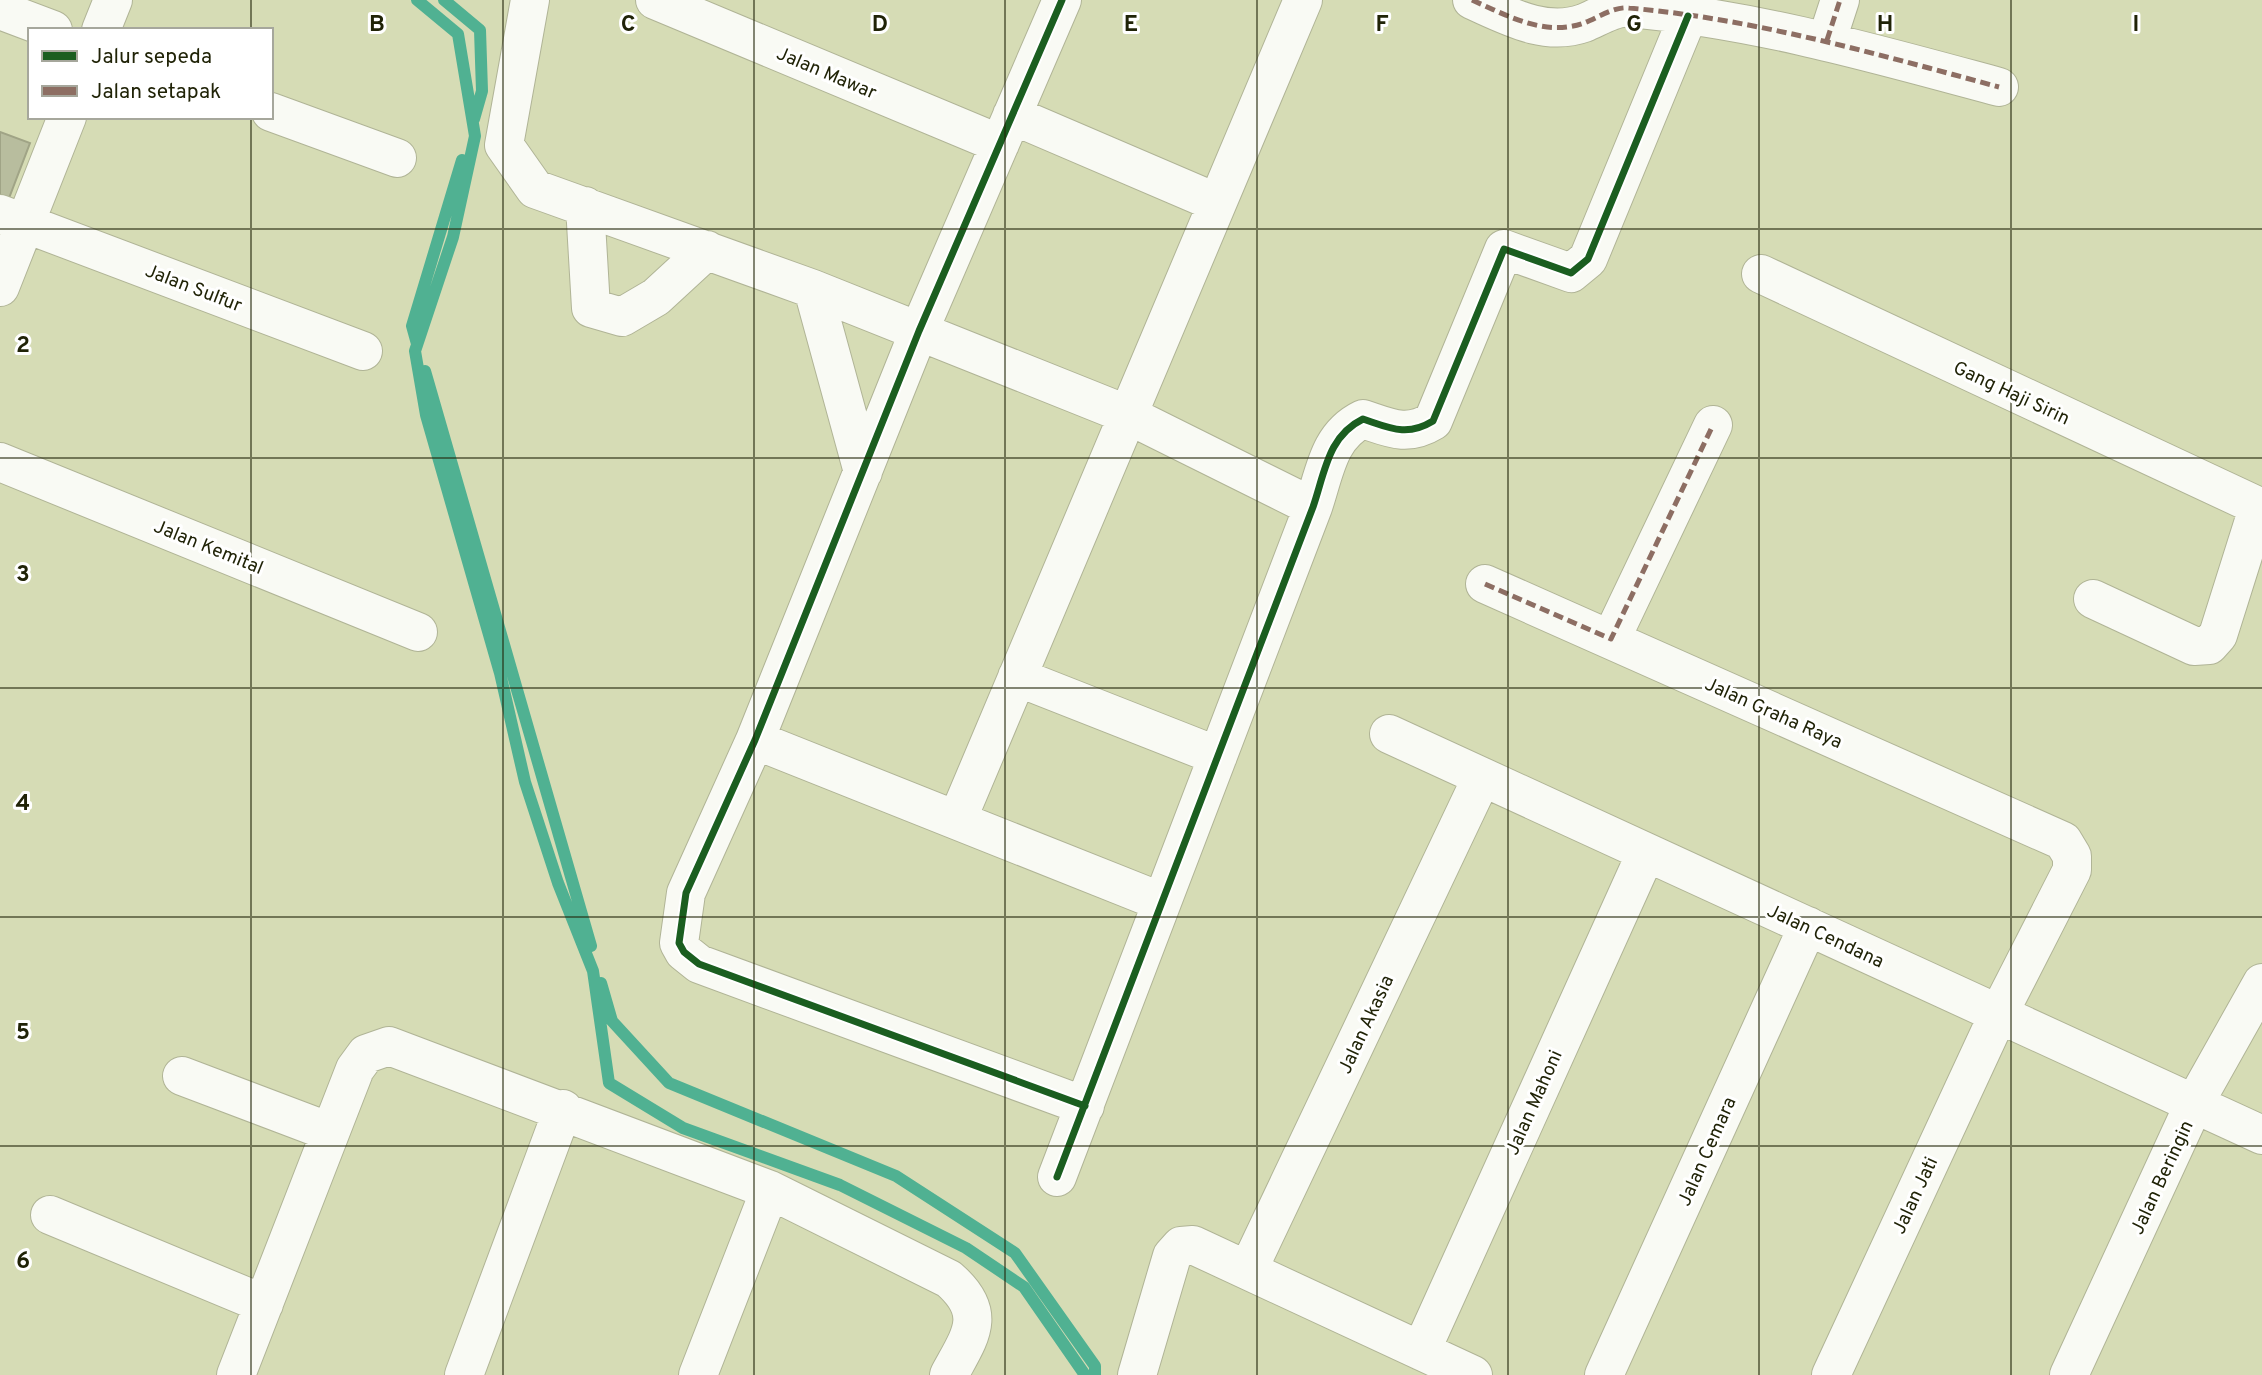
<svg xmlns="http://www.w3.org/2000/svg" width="2262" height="1375" viewBox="0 0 2262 1375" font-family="Overpass,sans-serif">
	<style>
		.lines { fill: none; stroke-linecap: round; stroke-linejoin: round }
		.stream { stroke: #50b192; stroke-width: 12 }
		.building { fill: #b8bd9e; stroke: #a0a486; stroke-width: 2 }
		.minor-casing { stroke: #b0b496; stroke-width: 40 }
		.minor { stroke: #f9faf4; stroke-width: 38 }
		.quiet { stroke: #8d6e63; stroke-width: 5; stroke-dasharray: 10 5; stroke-linecap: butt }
		.cycleway-casing { stroke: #fff; stroke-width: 11 }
		.cycleway { stroke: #1b5e20; stroke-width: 7 }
		.grid { fill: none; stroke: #202307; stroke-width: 2; stroke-opacity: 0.55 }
		.labels { text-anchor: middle; stroke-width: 6; stroke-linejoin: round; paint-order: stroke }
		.street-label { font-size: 19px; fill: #202307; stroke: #fff }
		.grid-label { font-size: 23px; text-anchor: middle; font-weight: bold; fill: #202307; stroke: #fff; stroke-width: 6; stroke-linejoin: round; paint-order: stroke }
	</style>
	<rect width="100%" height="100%" fill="#d6dcb5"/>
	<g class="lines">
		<path class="stream" d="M 417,0 L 458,34 L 475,136 L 453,237 L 415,351 L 426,415 L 500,673 L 525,782 L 558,883 L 593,971 L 609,1083 L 683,1128 L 840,1185 L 966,1248 L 1024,1287 L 1085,1375
			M 444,0 L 480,30 L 482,91 L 474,119
			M 417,344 L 412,326 L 462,160
			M 425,371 L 591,946
			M 601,983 L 612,1021 L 669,1083 L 896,1176 L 1015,1253 L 1095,1366 L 1095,1375"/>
	</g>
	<path class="building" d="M 0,132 L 30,143 L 6,206 L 0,204 Z"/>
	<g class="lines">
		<g class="minor-casing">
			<path id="minor" d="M 530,0 L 504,145 L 535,189 L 813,289 L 1126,414 L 1313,507
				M 655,0 L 1000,144
				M 1062,0 L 919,331 L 755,740 L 686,893 L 679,943 L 684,952 L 699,964 L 1085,1106
				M 1472,0 C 1508,16 1545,37 1584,23 C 1597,18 1615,6 1629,8 C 1755,19 1877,54 1999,87
				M 0,10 L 53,30
				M 101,30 L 113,0
				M 1827,40 L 1840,0
				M 271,112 L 397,158
				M 1012,115 L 1215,202
				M 585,206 L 591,308 L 622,317 L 656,297 L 707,250
				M 0,214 L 363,351
				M 1761,274 L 2262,508
				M 0,287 L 67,117
				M 813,289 L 863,472
				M 0,462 L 418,632
				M 1485,584 L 2063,841 L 2072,856 L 2072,870 L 1998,1015 L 1831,1375
				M 2093,599 L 2194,646 L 2209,645 L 2218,635 L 2258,508
				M 1611,639 L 1713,425
				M 1017,677 L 1218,756
				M 1389,734 L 2262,1135
				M 755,740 L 1162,902
				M 957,820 L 1303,0
				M 182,1076 L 330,1132
				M 1057,1177 L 1313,507 C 1325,472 1328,436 1363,419 C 1390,428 1407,437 1433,421 L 1504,249 L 1571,273 L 1588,259 L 1688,16
				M 50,1215 L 264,1304
				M 1248,1270 L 1482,777
				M 1421,1351 L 1646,853
				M 236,1375 L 355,1069 L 366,1054 L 389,1046 L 770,1190 L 949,1279 C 989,1314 970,1336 949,1375
				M 464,1375 L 563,1109
				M 698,1375 L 770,1190
				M 1137,1375 L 1172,1256 L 1181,1246 L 1193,1245 L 1473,1375
				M 1604,1375 L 1808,926
				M 2069,1375 L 2194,1104 L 2262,983"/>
		</g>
		<use href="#minor" class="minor"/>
		<path class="quiet" d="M 1472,0 C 1508,16 1545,37 1584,23 C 1597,18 1615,6 1629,8 C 1755,19 1877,54 1999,87
			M 1827,40 L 1840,0
			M 1485,584 L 1611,639 L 1713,425"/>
		<g class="cycleway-casing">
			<path id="cycleway" d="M 1062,0 L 919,331 L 755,740 L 686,893 L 679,943 L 684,952 L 699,964 L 1085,1106
				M 1057,1177 L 1313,507 C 1325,472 1328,436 1363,419 C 1390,428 1407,437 1433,421 L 1504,249 L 1571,273 L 1588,259 L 1688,16"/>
		</g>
		<use href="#cycleway" class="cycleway"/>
	</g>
	<path class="grid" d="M 251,0 L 251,30M 503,0 L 503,1375M 754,0 L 754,1375M 1005,0 L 1005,1375M 1257,0 L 1257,1375M 1508,0 L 1508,1375M 1759,0 L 1759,1375M 2011,0 L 2011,1375M 251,117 L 251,1375M 0,229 L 2262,229M 0,458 L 2262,458M 0,688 L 2262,688M 0,917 L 2262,917M 0,1146 L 2262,1146"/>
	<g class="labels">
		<g class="street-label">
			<text transform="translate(827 72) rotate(23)" y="7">Jalan Mawar</text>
			<text transform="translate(194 287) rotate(21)" y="7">Jalan Sulfur</text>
			<text transform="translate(2012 392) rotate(25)" y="7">Gang Haji Sirin</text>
			<text transform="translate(209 546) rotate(22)" y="7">Jalan Kemital</text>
			<text transform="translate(1774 712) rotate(24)" y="7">Jalan Graha Raya</text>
			<text transform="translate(1826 935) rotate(25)" y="7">Jalan Cendana</text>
			<text transform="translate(1365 1024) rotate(-65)" y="7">Jalan Akasia</text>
			<text transform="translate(1533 1102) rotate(-66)" y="7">Jalan Mahoni</text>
			<text transform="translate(1706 1151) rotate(-66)" y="7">Jalan Cemara</text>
			<text transform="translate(2161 1177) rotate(-65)" y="7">Jalan Beringin</text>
			<text transform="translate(1914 1195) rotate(-65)" y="7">Jalan Jati</text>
		</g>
	</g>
	<g class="grid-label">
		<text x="377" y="31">B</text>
		<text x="628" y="31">C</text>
		<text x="880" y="31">D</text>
		<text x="1131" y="31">E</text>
		<text x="1382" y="31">F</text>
		<text x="1634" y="31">G</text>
		<text x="1885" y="31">H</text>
		<text x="2136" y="31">I</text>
		<text x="23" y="352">2</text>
		<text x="23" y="581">3</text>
		<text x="23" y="810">4</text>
		<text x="23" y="1039">5</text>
		<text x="23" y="1268">6</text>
	</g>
	<rect x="28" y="28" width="245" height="91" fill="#ffffff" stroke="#a6a79c" stroke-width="2"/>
	<rect x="42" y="51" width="35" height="10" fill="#1b5e20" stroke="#a6a79c" stroke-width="2"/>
	<text x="91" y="63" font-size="21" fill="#202307">Jalur sepeda</text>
	<rect x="42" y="86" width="35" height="10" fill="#8d6e63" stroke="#a6a79c" stroke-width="2"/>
	<text x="91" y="98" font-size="21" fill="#202307">Jalan setapak</text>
</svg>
